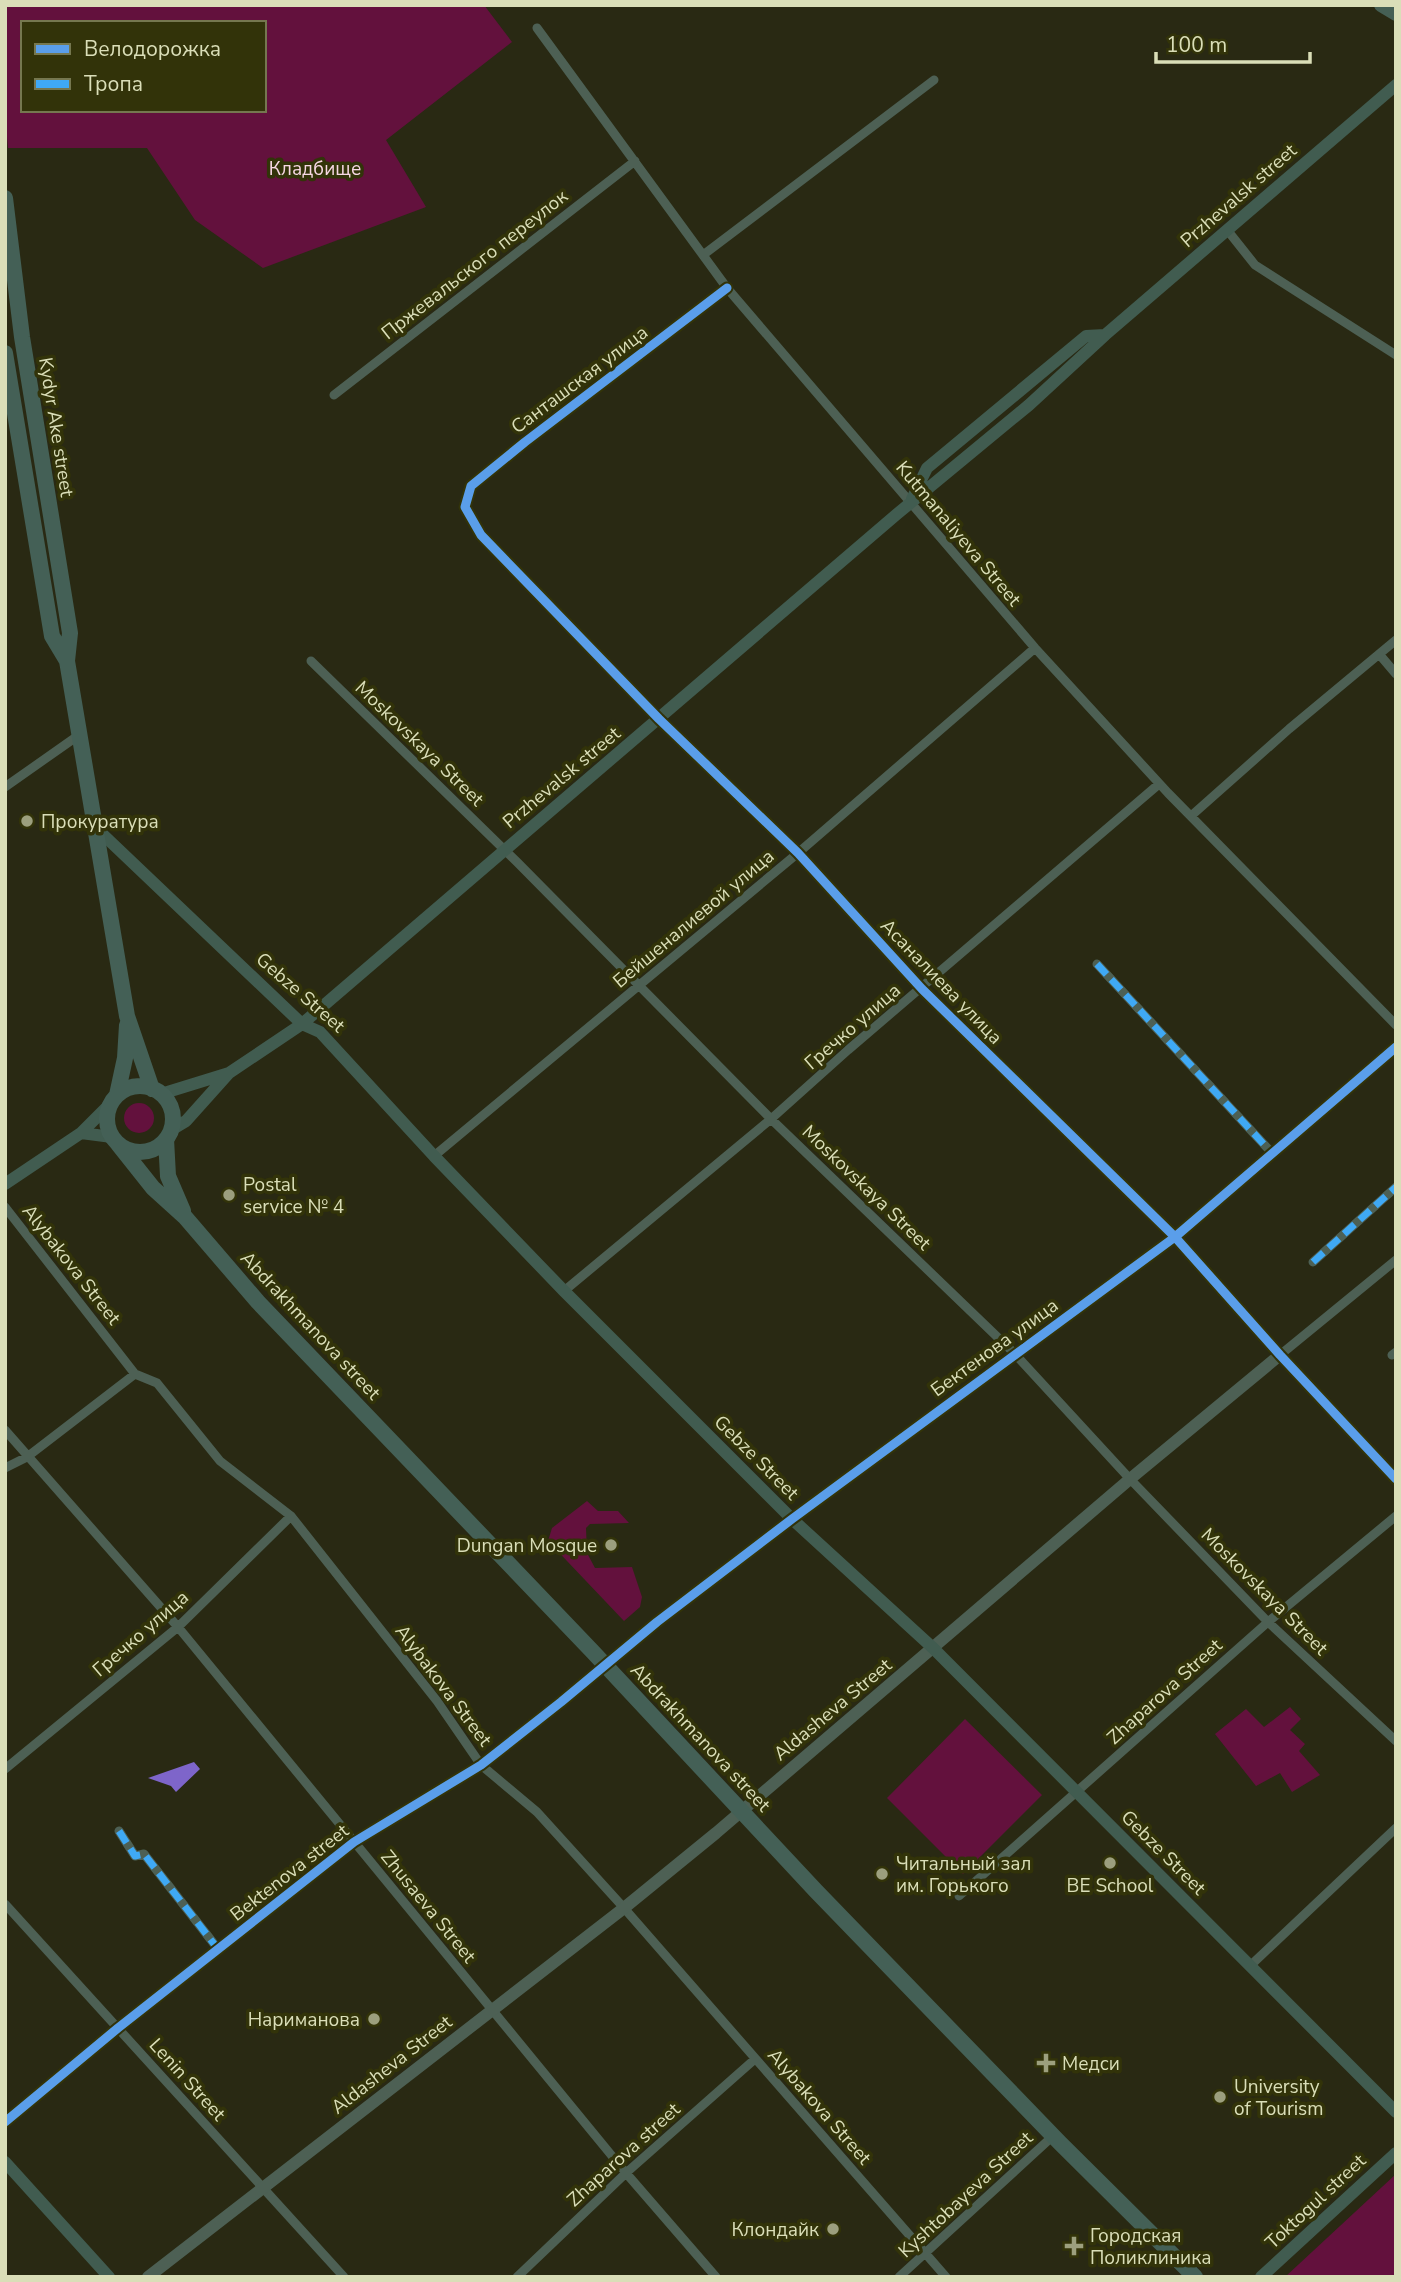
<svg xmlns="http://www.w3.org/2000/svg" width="1401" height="2282" viewBox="0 0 1401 2282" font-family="'Nunito Sans',sans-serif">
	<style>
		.green { fill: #63113d; fill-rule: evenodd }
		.water { fill: #7e65ca }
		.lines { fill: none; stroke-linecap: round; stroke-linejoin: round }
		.minor { stroke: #4d6054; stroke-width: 9 }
		.tertiary { stroke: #4d6054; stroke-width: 12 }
		.secondary { stroke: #415c50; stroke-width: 12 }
		.primary { stroke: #455f54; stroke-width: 14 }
		.trunk { stroke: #446056; stroke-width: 16 }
		.quiet { stroke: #3fa9f5; stroke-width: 7; stroke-dasharray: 14 7; stroke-linecap: butt }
		.cycleway-casing { stroke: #323309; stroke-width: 13 }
		.cycleway { stroke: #5a9eea; stroke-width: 9 }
		.poi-dot { fill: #9c9f7e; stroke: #323309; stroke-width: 2.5 }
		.labels { text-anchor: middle; stroke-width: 7; stroke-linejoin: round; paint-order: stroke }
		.park-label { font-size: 19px; fill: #f7d7e4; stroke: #323309 }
		.street-label { font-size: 19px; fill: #dadeb8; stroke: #323309 }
		.poi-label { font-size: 19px; fill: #dadeb8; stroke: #323309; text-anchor: start }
	</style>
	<rect width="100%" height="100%" fill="#292913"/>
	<path class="green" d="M 5,5 L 484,5 L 512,42 L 386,140 L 426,207 L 263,268 L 195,220 L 147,148 L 8,148 L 5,117 ZM 23,23 L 264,23 L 264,110 L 23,110 Z
		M124 1118a15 15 0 1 1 30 0a15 15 0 1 1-30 0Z
		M 587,1501 L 598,1511 L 618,1511 L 629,1523 L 590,1524 L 586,1528 L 587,1553 L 595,1568 L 632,1567 L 642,1597 L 640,1607 L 624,1621 L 548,1541 L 552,1528 Z
		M 1290,1707 L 1301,1719 L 1290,1730 L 1305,1744 L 1299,1751 L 1320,1775 L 1292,1792 L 1280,1773 L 1256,1786 L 1215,1734 L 1246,1709 L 1264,1727 Z
		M 965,1719 L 1042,1795 L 963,1874 L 887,1798 Z
		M 1396,2174 L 1396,2277 L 1285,2277 Z"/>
	<path class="water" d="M 194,1762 L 200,1769 L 176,1792 L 171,1786 L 148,1778 Z"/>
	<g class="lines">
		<path class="minor" d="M 537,28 L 727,288 L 1035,648 L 1168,793 L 1396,1025
			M 1228,231 L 1255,265 L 1396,355
			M 703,255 L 934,80
			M 727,288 L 525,442 L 471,486 L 465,507 L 481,535 L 659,719 L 798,853 L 922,989 L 1175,1237 L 1280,1355 L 1396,1479
			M 334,395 L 635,161
			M 1379,654 L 1396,674
			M 311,661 L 517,862 L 771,1119 L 1014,1353 L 1130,1479 L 1268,1622 L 1396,1741
			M 5,787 L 79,735
			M 1191,816 L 1289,729 L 1396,640
			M 1097,964 L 1272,1153
			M 434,1156 L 798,853 L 1035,648
			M 5,1207 L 135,1374 L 157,1383 L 220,1461 L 291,1516 L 437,1701 L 481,1765 L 537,1812 L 624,1908 L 946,2277
			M 1313,1262 L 1396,1187
			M 564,1291 L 771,1119 L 848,1050 L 1159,784
			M 1280,1355 L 1396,1260
			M 1392,1355 L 1396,1352
			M 5,1430 L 178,1627 L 626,2173 L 716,2277
			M 5,1468 L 27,1457 L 135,1374
			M 5,1769 L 178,1627 L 291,1516
			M 119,1831 L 135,1856 L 144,1854 L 218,1949
			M 959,1896 L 1268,1622 L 1396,1516
			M 5,1904 L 344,2277
			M 1251,1965 L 1396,1828
			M 5,2122 L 118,2028 L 354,1842 L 481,1765 L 561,1702 L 657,1622 L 792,1519 L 1175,1237 L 1396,1047
			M 517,2277 L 626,2173 L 755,2059
			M 899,2277 L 1053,2136"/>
		<path class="tertiary" d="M 148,2277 L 624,1908 L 716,1833 L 1130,1479 L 1280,1355"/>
		<path class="secondary" d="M 912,499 L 927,468 L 1086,336 L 1105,335
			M 95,827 L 302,1024 L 320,1032 L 434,1156 L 564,1291 L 792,1519 L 933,1648 L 1396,2112
			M 161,1094 L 229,1073
			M 171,1130 L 186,1121 L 229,1073 L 302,1024 L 897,514 L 1029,405 L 1105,335 L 1396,85
			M 81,1133 L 112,1137
			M 5,1184 L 81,1133 L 111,1103
			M 5,2162 L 109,2277
			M 1261,2277 L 1396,2153"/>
		<path class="primary" d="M 1381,5 L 1396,14"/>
		<path class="trunk" d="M 5,198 L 22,337 L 70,633 L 67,661 L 127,1016 L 152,1089
			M 5,353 L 52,636 L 67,661
			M107 1119a33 33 0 1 1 66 0a33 33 0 1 1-66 0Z
			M 117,1095 L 125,1058 L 127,1025
			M 166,1139 L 168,1176 L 183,1211
			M 118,1144 L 153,1188 L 185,1217 L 258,1302 L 593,1652 L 816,1891 L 1060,2143 L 1195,2277"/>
		<path class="quiet" d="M 1097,964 L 1272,1153
			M 1313,1262 L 1396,1187
			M 119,1831 L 135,1856 L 144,1854 L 218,1949"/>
		<g class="cycleway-casing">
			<path id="cycleway" d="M 727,288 L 525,442 L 471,486 L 465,507 L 481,535 L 659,719 L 798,853 L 922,989 L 1175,1237 L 1280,1355 L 1396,1479
				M 5,2122 L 118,2028 L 354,1842 L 481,1765 L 561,1702 L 657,1622 L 792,1519 L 1175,1237 L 1396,1047"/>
		</g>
		<use href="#cycleway" class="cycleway"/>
	</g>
	<g class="poi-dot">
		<circle cx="27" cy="821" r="7"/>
		<circle cx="229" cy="1195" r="7"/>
		<circle cx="611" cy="1545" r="7"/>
		<circle cx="1110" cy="1863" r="7"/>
		<circle cx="882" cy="1874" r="7"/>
		<circle cx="374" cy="2019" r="7"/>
		<path d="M1042.5 2052.5h7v7h7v7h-7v7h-7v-7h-7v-7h7z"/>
		<circle cx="1220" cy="2097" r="7"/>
		<circle cx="833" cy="2229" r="7"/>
		<path d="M1070.5 2235.5h7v7h7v7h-7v7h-7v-7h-7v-7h7z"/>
	</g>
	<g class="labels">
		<g class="park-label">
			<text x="315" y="175">Кладбище</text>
		</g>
		<g class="street-label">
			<text transform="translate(1238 195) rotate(-41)" y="7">Przhevalsk street</text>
			<text transform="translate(474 264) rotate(-38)" y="7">Пржевальского переулок</text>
			<text transform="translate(579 379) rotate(-37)" y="7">Санташская улица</text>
			<text transform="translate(57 427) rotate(81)" y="7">Kydyr Ake street</text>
			<text transform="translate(959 533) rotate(50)" y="7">Kutmanaliyeva Street</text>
			<text transform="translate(420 743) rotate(44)" y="7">Moskovskaya Street</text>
			<text transform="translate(561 777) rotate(-40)" y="7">Przhevalsk street</text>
			<text transform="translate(693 918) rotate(-40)" y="7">Бейшеналиевой улица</text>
			<text transform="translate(942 981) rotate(46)" y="7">Асаналиева улица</text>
			<text transform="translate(301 992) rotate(41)" y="7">Gebze Street</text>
			<text transform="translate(852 1026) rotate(-41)" y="7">Гречко улица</text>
			<text transform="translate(867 1187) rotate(44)" y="7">Moskovskaya Street</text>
			<text transform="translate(72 1264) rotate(52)" y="7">Alybakova Street</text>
			<text transform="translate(311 1325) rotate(47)" y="7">Abdrakhmanova street</text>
			<text transform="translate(994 1347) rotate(-36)" y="7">Бектенова улица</text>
			<text transform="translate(757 1457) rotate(45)" y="7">Gebze Street</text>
			<text transform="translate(1265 1591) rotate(45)" y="7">Moskovskaya Street</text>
			<text transform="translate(140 1633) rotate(-41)" y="7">Гречко улица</text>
			<text transform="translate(444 1685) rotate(53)" y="7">Alybakova Street</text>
			<text transform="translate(1164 1691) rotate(-42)" y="7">Zhaparova Street</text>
			<text transform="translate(832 1709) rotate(-40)" y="7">Aldasheva Street</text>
			<text transform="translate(701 1737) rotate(47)" y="7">Abdrakhmanova street</text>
			<text transform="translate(1164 1852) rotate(45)" y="7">Gebze Street</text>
			<text transform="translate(289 1872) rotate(-38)" y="7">Bektenova street</text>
			<text transform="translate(429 1906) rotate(51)" y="7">Zhusaeva Street</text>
			<text transform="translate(391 2064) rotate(-38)" y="7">Aldasheva Street</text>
			<text transform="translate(188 2079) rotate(48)" y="7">Lenin Street</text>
			<text transform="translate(820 2106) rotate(49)" y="7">Alybakova Street</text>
			<text transform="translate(623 2154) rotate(-42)" y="7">Zhaparova street</text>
			<text transform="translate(965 2194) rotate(-43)" y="7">Kyshtobayeva Street</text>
			<text transform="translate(1315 2201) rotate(-43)" y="7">Toktogul street</text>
		</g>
		<g class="poi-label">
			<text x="41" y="828">Прокуратура</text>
			<text x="243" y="1191">Postal<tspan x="243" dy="22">service № 4</tspan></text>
			<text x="597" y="1552" text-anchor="end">Dungan Mosque</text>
			<text x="896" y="1870">Читальный зал<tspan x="896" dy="22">им. Горького</tspan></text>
			<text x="1110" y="1892" text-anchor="middle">BE School</text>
			<text x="360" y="2026" text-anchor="end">Нариманова</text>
			<text x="1062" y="2070">Медси</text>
			<text x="1234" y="2093">University<tspan x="1234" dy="22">of Tourism</tspan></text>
			<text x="819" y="2236" text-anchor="end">Клондайк</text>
			<text x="1090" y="2242">Городская<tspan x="1090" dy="22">Поликлиника</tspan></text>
		</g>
	</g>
	<rect width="1401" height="2282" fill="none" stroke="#dadeb8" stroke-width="14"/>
	<rect x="21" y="21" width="245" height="91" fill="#323309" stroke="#75774f" stroke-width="2"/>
	<rect x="35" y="44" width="35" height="10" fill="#5a9eea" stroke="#75774f" stroke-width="2"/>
	<text x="84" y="56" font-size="21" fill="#dadeb8">Велодорожка</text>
	<rect x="35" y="79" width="35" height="10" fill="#3fa9f5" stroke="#75774f" stroke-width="2"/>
	<text x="84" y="91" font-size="21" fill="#dadeb8">Тропа</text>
	<path d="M1156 52v10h154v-10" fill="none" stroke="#dadeb8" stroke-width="3.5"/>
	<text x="1166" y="52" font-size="21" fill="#dadeb8" stroke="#323309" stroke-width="5" paint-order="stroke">100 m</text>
</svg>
